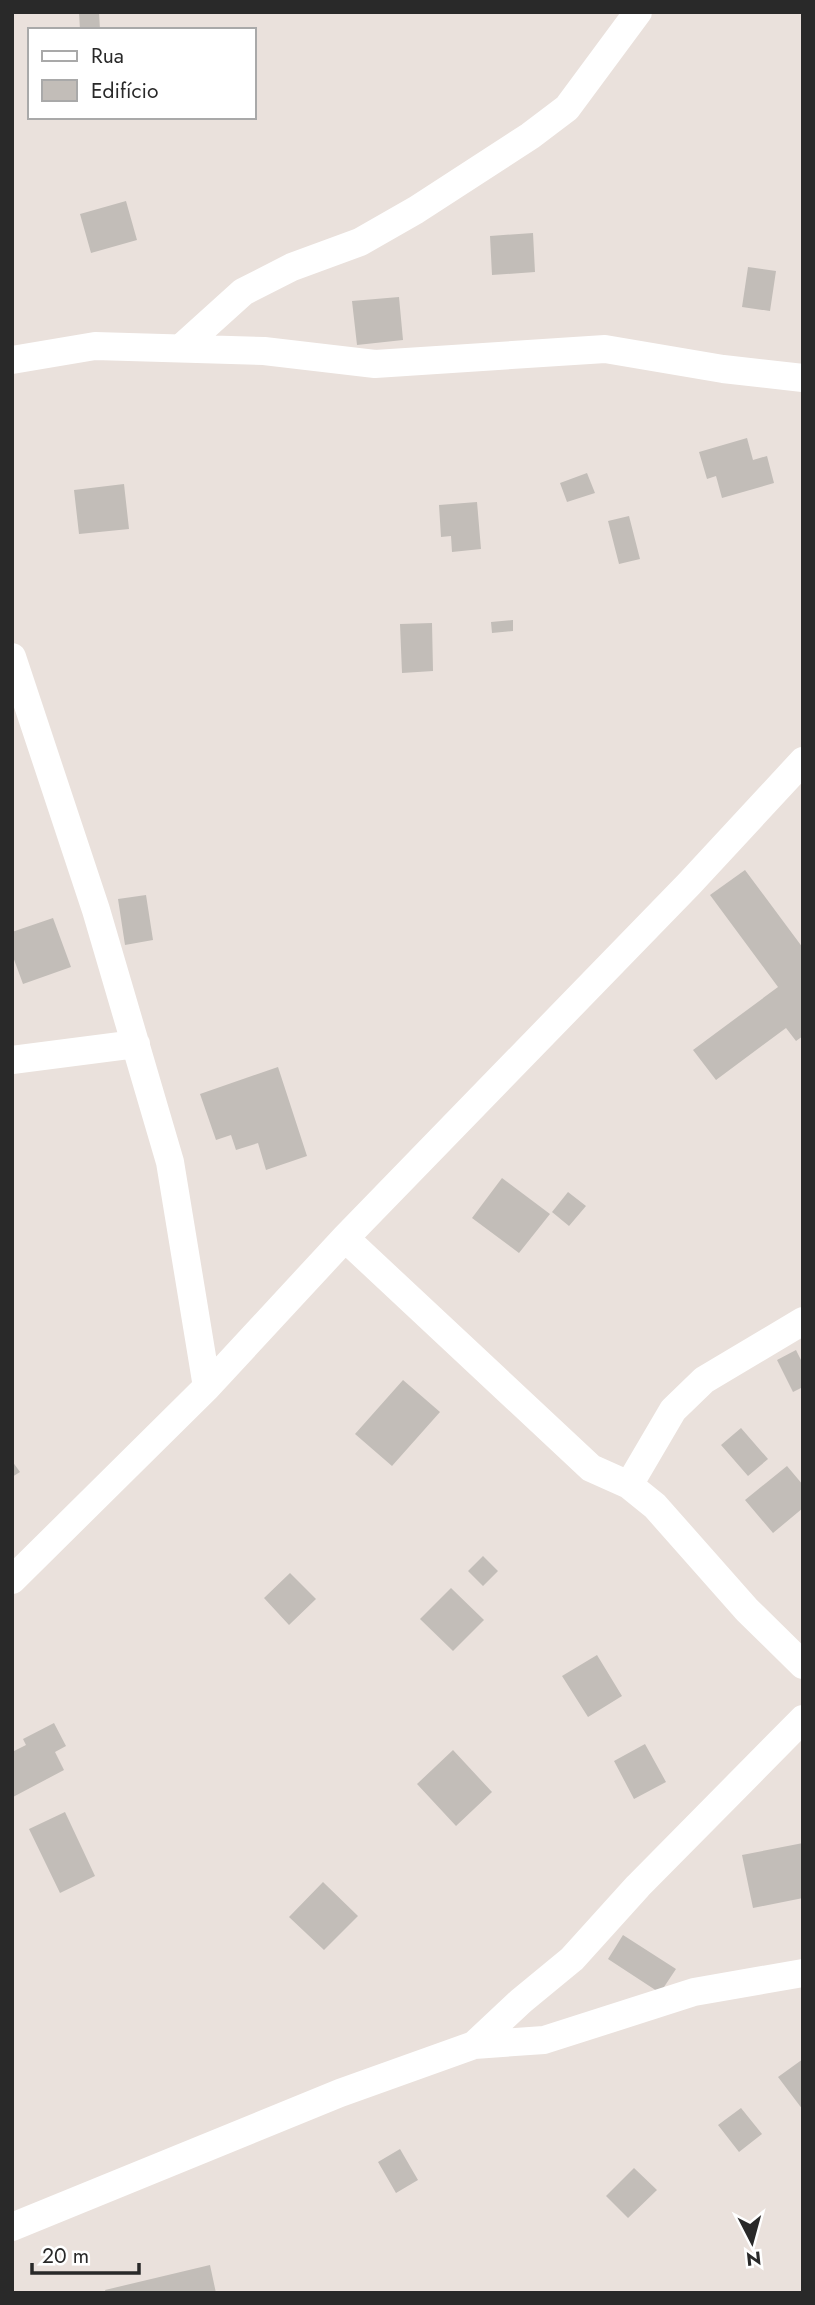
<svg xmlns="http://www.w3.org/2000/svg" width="815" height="2305" viewBox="0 0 815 2305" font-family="Jost,sans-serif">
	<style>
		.building { fill: #c2bdb8 }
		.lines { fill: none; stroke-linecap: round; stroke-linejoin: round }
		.minor { stroke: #fff; stroke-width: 28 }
	</style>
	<rect width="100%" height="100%" fill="#eae1dc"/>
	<path class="building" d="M 79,12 L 99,12 L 100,30 L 80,30 Z
		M 126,201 L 137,240 L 91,253 L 80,214 Z
		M 533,233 L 535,272 L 492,275 L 490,236 Z
		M 748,267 L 776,271 L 770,311 L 742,307 Z
		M 399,297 L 403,340 L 357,345 L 352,301 Z
		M 747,438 L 753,460 L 767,456 L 774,483 L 722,498 L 716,476 L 707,479 L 699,452 Z
		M 587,473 L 595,493 L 567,502 L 560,483 Z
		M 124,484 L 129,529 L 79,534 L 74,490 Z
		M 477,502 L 481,549 L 452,552 L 451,536 L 441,537 L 439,505 Z
		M 629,516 L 640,559 L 619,564 L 608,521 Z
		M 513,620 L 513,631 L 492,633 L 491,622 Z
		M 432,623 L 433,671 L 402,673 L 400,624 Z
		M 745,870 L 803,948 L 803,1036 L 796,1041 L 786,1028 L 716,1080 L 693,1050 L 778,987 L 710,895 Z
		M 146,895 L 153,940 L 125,945 L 118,899 Z
		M 53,918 L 71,967 L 23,984 L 12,954 L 12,932 Z
		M 278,1067 L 307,1156 L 266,1170 L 258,1143 L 236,1150 L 231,1135 L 216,1140 L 200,1094 Z
		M 502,1178 L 550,1214 L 519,1253 L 472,1218 Z
		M 568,1192 L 586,1206 L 569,1226 L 552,1212 Z
		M 796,1350 L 803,1364 L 803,1387 L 793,1392 L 777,1360 Z
		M 403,1380 L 440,1412 L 392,1466 L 355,1434 Z
		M 741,1428 L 768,1459 L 748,1476 L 721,1445 Z
		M 12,1461 L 20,1472 L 12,1477 Z
		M 787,1466 L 803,1485 L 803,1508 L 773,1533 L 745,1500 Z
		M 483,1556 L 498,1571 L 483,1586 L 468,1571 Z
		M 290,1573 L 316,1599 L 289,1625 L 264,1598 Z
		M 451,1588 L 484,1620 L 453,1651 L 420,1619 Z
		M 597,1655 L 622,1696 L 588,1717 L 562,1676 Z
		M 54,1723 L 66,1746 L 55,1752 L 64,1770 L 13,1797 L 12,1752 L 26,1745 L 23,1739 Z
		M 645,1744 L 666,1782 L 634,1799 L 614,1761 Z
		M 453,1750 L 492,1792 L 456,1826 L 417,1784 Z
		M 65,1812 L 95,1876 L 60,1893 L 29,1829 Z
		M 803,1843 L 803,1898 L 753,1908 L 742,1855 Z
		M 323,1882 L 358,1916 L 324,1950 L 289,1917 Z
		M 623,1935 L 676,1969 L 660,1993 L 608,1959 Z
		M 803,2059 L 803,2110 L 778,2077 Z
		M 741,2108 L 762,2134 L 739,2152 L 718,2125 Z
		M 400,2149 L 418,2180 L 396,2193 L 378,2162 Z
		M 634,2168 L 657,2190 L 628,2218 L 606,2196 Z
		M 210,2265 L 216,2293 L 106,2293 L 105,2290 Z"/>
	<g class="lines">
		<path class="minor" d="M 181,348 L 243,292 L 292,267 L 360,242 L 416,210 L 530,136 L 567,108 L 638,12
			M 12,360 L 95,346 L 264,351 L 375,364 L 605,349 L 723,369 L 803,378
			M 12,657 L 96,910 L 170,1162 L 207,1387
			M 12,1060 L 136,1044
			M 345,1238 L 591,1468 L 629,1485 L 655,1506 L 747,1610 L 803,1665
			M 629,1485 L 673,1410 L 704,1380 L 803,1321
			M 12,1580 L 207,1387 L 345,1238 L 689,884 L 803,761
			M 474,2045 L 521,2001 L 572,1959 L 638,1886 L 803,1719
			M 12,2227 L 340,2093 L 474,2045 L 544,2040 L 694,1992 L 803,1973"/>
	</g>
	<rect width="815" height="2305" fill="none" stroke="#292929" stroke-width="28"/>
	<rect x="28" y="28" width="228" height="91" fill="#ffffff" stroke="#a9a9a9" stroke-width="2"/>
	<rect x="42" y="51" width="35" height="10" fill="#ffffff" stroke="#a9a9a9" stroke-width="2"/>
	<text x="91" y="63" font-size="21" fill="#292929">Rua</text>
	<rect x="42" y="80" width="35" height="21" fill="#c2bdb8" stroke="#a9a9a9" stroke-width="2"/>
	<text x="91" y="98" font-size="21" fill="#292929">Edifício</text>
	<g transform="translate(752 2242) rotate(174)" stroke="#ffffff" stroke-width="5" paint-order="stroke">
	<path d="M0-5L12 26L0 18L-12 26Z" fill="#292929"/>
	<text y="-10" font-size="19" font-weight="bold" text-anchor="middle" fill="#292929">N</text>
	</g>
	<path d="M32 2263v10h107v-10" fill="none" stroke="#292929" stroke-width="3.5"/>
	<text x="42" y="2263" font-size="21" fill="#292929" stroke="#ffffff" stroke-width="5" paint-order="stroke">20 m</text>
</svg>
